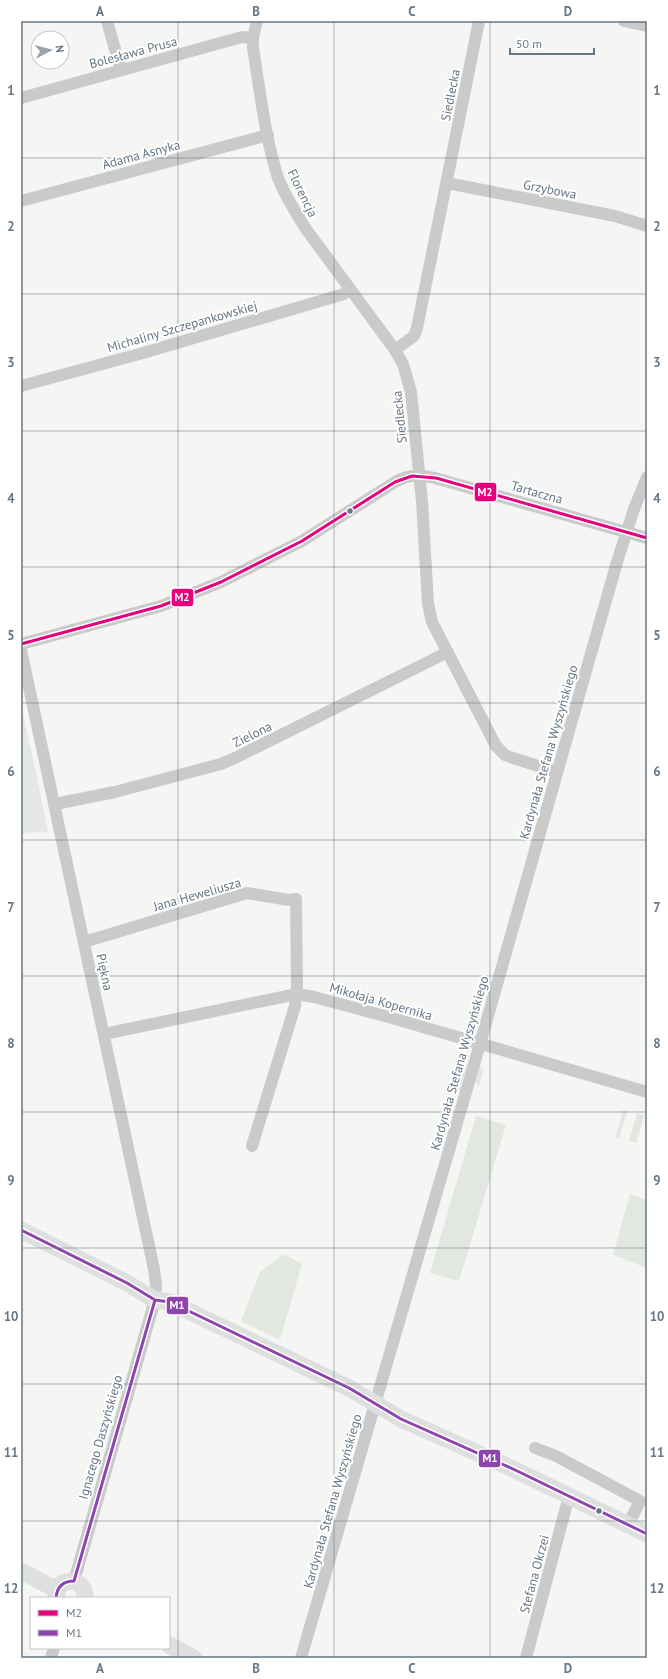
<svg xmlns="http://www.w3.org/2000/svg" width="668" height="1679" viewBox="0 0 668 1679" font-family="'PT Sans',sans-serif">
	<style>
		.built { fill: #e5e7e6 }
		.green { fill: #e3e7e1 }
		.lines { fill: none; stroke-linecap: round; stroke-linejoin: round }
		.street { stroke: #cacacb; stroke-width: 12 }
		.secondary { stroke: #dedfdf; stroke-width: 17 }
		.bus-1-casing { stroke: #fff; stroke-width: 6 }
		.bus-2-casing { stroke: #fff; stroke-width: 6 }
		.bus-1 { stroke: #e5007d; stroke-width: 3 }
		.bus-2 { stroke: #8e44ad; stroke-width: 3 }
		.grid { fill: none; stroke: #657684; stroke-width: 1; stroke-opacity: 0.55 }
		.bus-dot { fill: #657684; stroke: #fff; stroke-width: 1.5 }
		.labels { text-anchor: middle; stroke-width: 4; stroke-linejoin: round; paint-order: stroke }
		.street-label { font-size: 13px; fill: #657684; stroke: #fff }
		.line-badge { stroke: #fff; stroke-width: 1.5 }
		.badge-label { font-size: 11px; text-anchor: middle; font-weight: bold; fill: #fff }
		.neatline { fill: none; stroke: #657684; stroke-width: 1.5 }
		.grid-label { font-size: 13px; text-anchor: middle; font-weight: bold; fill: #657684 }
	</style>
	<rect width="100%" height="100%" fill="#f5f5f3"/>
	<path class="built" d="M 21,705 L 36,773 L 48,832 L 21,833 Z"/>
	<path class="green" d="M 468,1063 L 459,1093 L 451,1092 L 457,1072 Z
		M 480,1066 L 483,1071 L 479,1087 L 475,1082 Z
		M 623,1110 L 628,1110 L 619,1139 L 615,1138 Z
		M 637,1113 L 644,1115 L 636,1143 L 629,1141 Z
		M 476,1116 L 506,1125 L 459,1281 L 430,1273 Z
		M 630,1194 L 647,1200 L 647,1268 L 613,1255 Z
		M 282,1255 L 286,1255 L 302,1264 L 280,1340 L 241,1321 L 260,1272 Z"/>
	<g class="lines">
		<path class="street" d="M 107,21 L 121,70
			M 257,21 L 253,38 L 253,48 C 260,91 265,137 278,178 C 285,196 296,213 306,229 L 395,350
			M 479,21 L 417,328 L 414,336 L 395,350 L 403,364 L 411,392 L 422,502 L 428,603 L 432,622 L 496,746 L 505,755 L 510,757 L 557,772
			M 624,21 L 647,26
			M 21,98 L 242,37 L 253,38
			M 447,183 L 615,216 L 647,226
			M 21,201 L 268,135
			M 21,386 L 143,353 L 344,294 L 350,290
			M 21,644 L 161,606 L 221,582 L 302,541 L 395,482 C 410,473 425,475 442,480 L 647,538
			M 21,650 L 154,1269 L 156,1285 L 155,1300 L 74,1581
			M 55,804 L 115,792 L 221,764 L 235,758 L 448,652
			M 84,942 L 247,893 L 289,900 L 296,899 L 297,987 L 295,1006 L 252,1146
			M 104,1034 L 297,994 L 314,997 L 385,1016 L 647,1092
			M 535,1448 L 556,1456 L 640,1501 L 628,1525
			M 51,1658 L 54,1648
			M 301,1658 L 480,1044 L 617,562 L 634,509 L 647,477
			M 526,1658 L 569,1496"/>
		<path class="secondary" d="M 21,1230 L 127,1283 L 155,1300 L 170,1302 L 349,1388 L 401,1419 L 511,1468 L 647,1534
			M 21,1571 L 57,1590
			M 56,1598 L 58,1587 C 69,1576 86,1582 85,1598
			M 169,1645 L 194,1658"/>
		<g class="bus-1-casing">
			<path id="bus-1" d="M 21,644 L 161,606 L 221,582 L 302,541 L 395,482 L 412,476 L 436,478 L 647,538"/>
		</g>
		<g class="bus-2-casing">
			<path id="bus-2" d="M 21,1230 L 127,1283 L 155,1300 L 170,1302 L 349,1388 L 401,1419 L 511,1468 L 647,1534
				M 56,1598 C 57,1587 63,1581 74,1581 L 155,1300"/>
		</g>
		<use href="#bus-1" class="bus-1"/>
		<use href="#bus-2" class="bus-2"/>
	</g>
	<path class="grid" d="M 178,21 L 178,1658M 334,21 L 334,1658M 490,21 L 490,1658M 21,158 L 647,158M 21,294 L 647,294M 21,431 L 647,431M 21,567 L 647,567M 21,703 L 647,703M 21,840 L 647,840M 21,976 L 647,976M 21,1112 L 647,1112M 21,1248 L 647,1248M 21,1384 L 647,1384M 21,1521 L 647,1521"/>
	<g class="bus-dot">
		<circle cx="350" cy="511" r="3.5"/>
		<circle cx="599" cy="1511" r="3.5"/>
	</g>
	<g class="labels">
		<g class="street-label">
			<text transform="translate(133 52) rotate(-15)" y="5">Bolesława Prusa</text>
			<text transform="translate(450 95) rotate(-79)" y="5">Siedlecka</text>
			<text transform="translate(141 154) rotate(-15)" y="5">Adama Asnyka</text>
			<text transform="translate(550 189) rotate(11)" y="5">Grzybowa</text>
			<text transform="translate(303 193) rotate(64)" y="5">Florencja</text>
			<text transform="translate(182 326) rotate(-16)" y="5">Michaliny Szczepankowskiej</text>
			<text transform="translate(399 417) rotate(-96)" y="5">Siedlecka</text>
			<text transform="translate(537 492) rotate(16)" y="5">Tartaczna</text>
			<text transform="translate(252 734) rotate(-26)" y="5">Zielona</text>
			<text transform="translate(548 752) rotate(-74)" y="5">Kardynała Stefana Wyszyńskiego</text>
			<text transform="translate(197 894) rotate(-16)" y="5">Jana Heweliusza</text>
			<text transform="translate(105 972) rotate(78)" y="5">Piękna</text>
			<text transform="translate(381 1001) rotate(16)" y="5">Mikołaja Kopernika</text>
			<text transform="translate(459 1063) rotate(-74)" y="5">Kardynała Stefana Wyszyńskiego</text>
			<text transform="translate(100 1437) rotate(-74)" y="5">Ignacego Daszyńskiego</text>
			<text transform="translate(332 1501) rotate(-74)" y="5">Kardynała Stefana Wyszyńskiego</text>
			<text transform="translate(534 1574) rotate(-75)" y="5">Stefana Okrzei</text>
		</g>
	</g>
	<g class="line-badge">
		<rect x="474" y="482" width="23" height="20" rx="4" fill="#e5007d"/>
		<rect x="171" y="588" width="23" height="19" rx="4" fill="#e5007d"/>
		<rect x="166" y="1296" width="23" height="19" rx="4" fill="#8e44ad"/>
		<rect x="478" y="1449" width="23" height="19" rx="4" fill="#8e44ad"/>
	</g>
	<g class="badge-label">
		<text x="485" y="496">M2</text>
		<text x="182" y="601">M2</text>
		<text x="177" y="1309">M1</text>
		<text x="490" y="1462">M1</text>
	</g>
	<rect width="668" height="1679" fill="none" stroke="#ffffff" stroke-width="44"/>
	<rect x="30" y="1597" width="140" height="52" fill="#ffffff" stroke="#c1c8ce"/>
	<rect x="38" y="1610" width="20" height="6" fill="#e5007d" stroke="#c1c8ce"/>
	<text x="66" y="1617" font-size="12" fill="#657684">M2</text>
	<rect x="38" y="1630" width="20" height="6" fill="#8e44ad" stroke="#c1c8ce"/>
	<text x="66" y="1637" font-size="12" fill="#657684">M1</text>
	<g transform="translate(50 50) rotate(83)"><circle r="19" fill="#ffffff" stroke="#c1c8ce"/>
	<path d="M0-3L7 15L0 10L-7 15Z" fill="#97a2ab"/>
	<text y="-6" font-size="11" font-weight="bold" text-anchor="middle" fill="#657684">N</text>
	</g>
	<path d="M510 48v6h84v-6" fill="none" stroke="#657684" stroke-width="2"/>
	<text x="516" y="48" font-size="12" fill="#657684" stroke="#ffffff" stroke-width="3" paint-order="stroke">50 m</text>
	<rect x="22" y="22" width="624" height="1635" class="neatline"/>
	<g class="grid-label">
		<text x="100" y="16">A</text>
		<text x="256" y="16">B</text>
		<text x="412" y="16">C</text>
		<text x="568" y="16">D</text>
		<text x="11" y="95">1</text>
		<text x="657" y="95">1</text>
		<text x="11" y="231">2</text>
		<text x="657" y="231">2</text>
		<text x="11" y="367">3</text>
		<text x="657" y="367">3</text>
		<text x="11" y="503">4</text>
		<text x="657" y="503">4</text>
		<text x="11" y="640">5</text>
		<text x="657" y="640">5</text>
		<text x="11" y="776">6</text>
		<text x="657" y="776">6</text>
		<text x="11" y="912">7</text>
		<text x="657" y="912">7</text>
		<text x="11" y="1048">8</text>
		<text x="657" y="1048">8</text>
		<text x="11" y="1185">9</text>
		<text x="657" y="1185">9</text>
		<text x="11" y="1321">10</text>
		<text x="657" y="1321">10</text>
		<text x="11" y="1457">11</text>
		<text x="657" y="1457">11</text>
		<text x="11" y="1593">12</text>
		<text x="657" y="1593">12</text>
		<text x="100" y="1673">A</text>
		<text x="256" y="1673">B</text>
		<text x="412" y="1673">C</text>
		<text x="568" y="1673">D</text>
	</g>
</svg>
